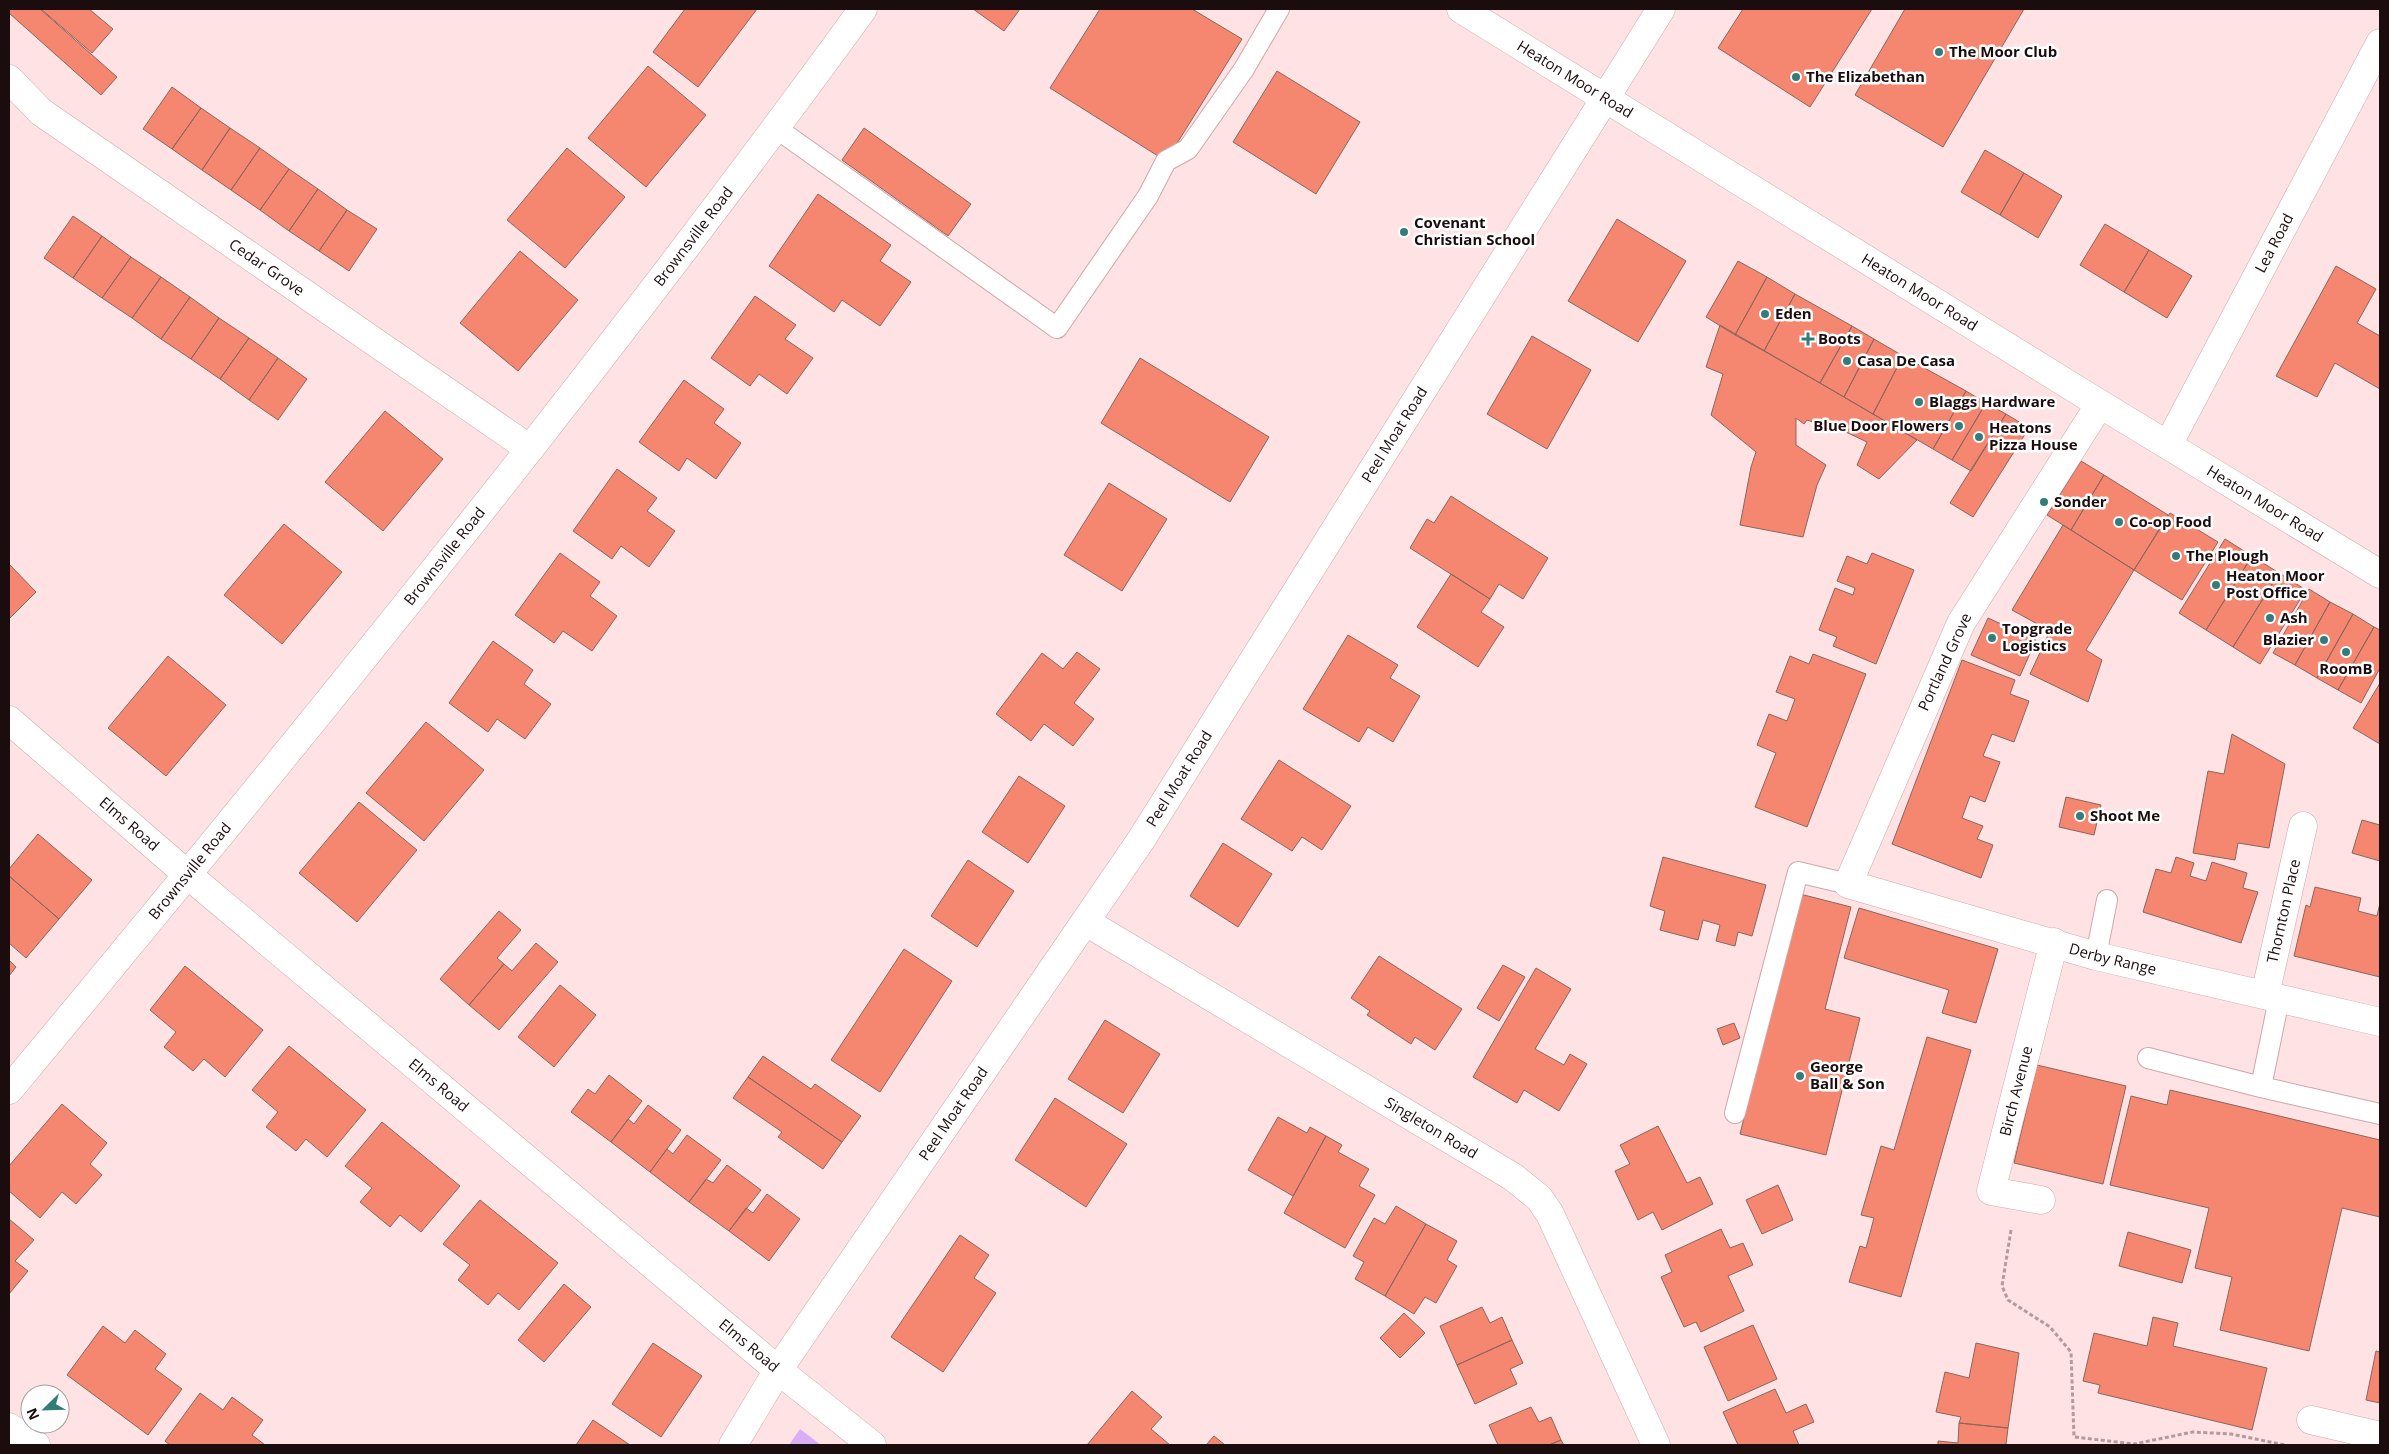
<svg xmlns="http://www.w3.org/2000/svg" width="2389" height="1454" viewBox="0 0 2389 1454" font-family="'Open Sans',sans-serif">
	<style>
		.green { fill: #daaef6 }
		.building { fill: #f58670; stroke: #8c665e }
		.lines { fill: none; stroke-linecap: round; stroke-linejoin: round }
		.lane-casing { stroke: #d1a6aa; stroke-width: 22 }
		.street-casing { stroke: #d1a6aa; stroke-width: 29 }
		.secondary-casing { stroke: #d1a6aa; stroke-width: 29 }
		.path { stroke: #b39b9d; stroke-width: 3; stroke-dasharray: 4 2.5; stroke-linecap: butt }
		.lane { stroke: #fff; stroke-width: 20 }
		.street { stroke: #fff; stroke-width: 28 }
		.secondary { stroke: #fff; stroke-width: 28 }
		.poi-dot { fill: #347c7a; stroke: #fff; stroke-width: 2 }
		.labels { text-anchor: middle; stroke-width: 5; stroke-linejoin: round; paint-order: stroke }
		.poi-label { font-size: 15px; font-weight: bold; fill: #1b0c0e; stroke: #fff; text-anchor: start }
		.street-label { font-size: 15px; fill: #1b0c0e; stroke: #fff }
	</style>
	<rect width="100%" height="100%" fill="#fee2e4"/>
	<path class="green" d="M 800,1429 L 821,1445 L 789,1445 Z"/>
	<path class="building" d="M 9,9 L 40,9 L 117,77 L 101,95 L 9,13 Z
		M 41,9 L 89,9 L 113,29 L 92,53 Z
		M 685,9 L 757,9 L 698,87 L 653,52 Z
		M 973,9 L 1020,9 L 1004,31 Z
		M 1100,9 L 1192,9 L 1242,39 L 1166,161 L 1050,88 Z
		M 1743,9 L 1872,9 L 1810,107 L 1718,48 Z
		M 1905,9 L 2024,9 L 1943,147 L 1855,95 Z
		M 648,66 L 706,115 L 646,187 L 588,138 Z
		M 1277,71 L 1360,122 L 1316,194 L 1233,142 Z
		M 172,87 L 201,108 L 172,149 L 143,129 Z
		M 201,108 L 230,128 L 202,170 L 172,149 Z
		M 230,128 L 260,148 L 231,190 L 202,170 Z
		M 864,128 L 971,204 L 948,236 L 842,160 Z
		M 260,148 L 289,169 L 260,210 L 231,190 Z
		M 567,148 L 625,197 L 565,268 L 507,220 Z
		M 1985,150 L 2024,173 L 2000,215 L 1961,192 Z
		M 289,169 L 318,189 L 289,231 L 260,210 Z
		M 2024,173 L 2062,196 L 2038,238 L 2000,215 Z
		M 318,189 L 347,210 L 319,251 L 289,231 Z
		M 818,194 L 891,245 L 880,261 L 911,282 L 880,326 L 842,300 L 834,312 L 769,266 Z
		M 347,210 L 377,229 L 349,271 L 319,251 Z
		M 73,216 L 102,236 L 73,278 L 44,258 Z
		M 1617,219 L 1686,261 L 1638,342 L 1568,301 Z
		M 2105,224 L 2149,250 L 2124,292 L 2080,265 Z
		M 102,236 L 131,257 L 102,298 L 73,278 Z
		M 2149,250 L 2192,276 L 2167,318 L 2124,292 Z
		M 520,251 L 578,300 L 518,371 L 460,323 Z
		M 131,257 L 161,277 L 132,318 L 102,298 Z
		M 1738,261 L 1767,277 L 1735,335 L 1706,317 Z
		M 2336,266 L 2376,289 L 2357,323 L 2380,336 L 2380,389 L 2335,363 L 2317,397 L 2276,376 Z
		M 161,277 L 190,297 L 161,339 L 132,318 Z
		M 1767,277 L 1795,294 L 1764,351 L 1735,335 Z
		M 1795,294 L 1852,326 L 1820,383 L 1764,351 Z
		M 755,296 L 796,325 L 785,339 L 813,358 L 787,394 L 759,374 L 750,386 L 711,358 Z
		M 190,297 L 219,318 L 191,359 L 161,339 Z
		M 219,318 L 249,338 L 220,379 L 191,359 Z
		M 1720,325 L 1844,397 L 1917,440 L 1879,479 L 1857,465 L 1867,442 L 1848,433 L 1807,420 L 1804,424 L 1796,418 L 1796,445 L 1826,465 L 1817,485 L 1803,537 L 1740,525 L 1751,467 L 1756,452 L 1711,415 L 1723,374 L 1706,367 Z
		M 1852,326 L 1874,339 L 1844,397 L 1820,383 Z
		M 1532,336 L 1591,370 L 1547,449 L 1487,414 Z
		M 249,338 L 278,358 L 249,400 L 220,379 Z
		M 1874,339 L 1903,356 L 1873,414 L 1844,397 Z
		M 1903,356 L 1966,391 L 1933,449 L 1873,414 Z
		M 278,358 L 307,379 L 278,420 L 249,400 Z
		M 1140,358 L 1269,437 L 1230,502 L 1101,423 Z
		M 684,380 L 724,409 L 714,423 L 741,443 L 716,479 L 687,458 L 679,471 L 639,442 Z
		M 1966,391 L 1986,403 L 1952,460 L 1933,449 Z
		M 1986,403 L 2006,414 L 1971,471 L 1952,460 Z
		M 385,411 L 443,459 L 383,531 L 325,482 Z
		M 2006,414 L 2029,428 L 1973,517 L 1950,503 Z
		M 2081,461 L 2104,475 L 2071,530 L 2047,515 Z
		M 617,469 L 657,498 L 647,511 L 675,531 L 649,567 L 621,546 L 612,559 L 573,531 Z
		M 2104,475 L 2168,515 L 2134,570 L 2071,530 Z
		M 1109,483 L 1167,519 L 1122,591 L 1064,555 Z
		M 1451,496 L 1548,558 L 1523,599 L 1499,584 L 1490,599 L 1410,548 L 1427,519 L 1434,523 Z
		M 2170,513 L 2218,542 L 2182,600 L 2134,570 Z
		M 284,524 L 342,572 L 282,644 L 224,595 Z
		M 2063,525 L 2134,570 L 2086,650 L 2102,660 L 2088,702 L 2030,674 L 2050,631 L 2012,610 Z
		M 2225,539 L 2252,556 L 2206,630 L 2179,613 Z
		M 560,553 L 600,582 L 590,596 L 617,616 L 592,651 L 563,631 L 554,643 L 515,615 Z
		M 1872,553 L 1914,570 L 1876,664 L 1833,646 L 1837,637 L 1819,630 L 1835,588 L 1853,595 L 1855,588 L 1837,581 L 1847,556 L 1867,564 Z
		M 2252,556 L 2279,573 L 2233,647 L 2206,630 Z
		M 9,564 L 36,592 L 9,619 Z
		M 2279,573 L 2306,590 L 2260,664 L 2233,647 Z
		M 1451,574 L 1490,599 L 1481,612 L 1504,627 L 1478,667 L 1417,627 Z
		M 2309,589 L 2330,602 L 2295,665 L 2273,653 Z
		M 2330,602 L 2353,614 L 2317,678 L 2295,665 Z
		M 2353,614 L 2374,627 L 2338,690 L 2317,678 Z
		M 1988,618 L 2036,640 L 2020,676 L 1971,655 Z
		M 2374,627 L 2380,630 L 2380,668 L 2361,703 L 2338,690 Z
		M 1348,635 L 1398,665 L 1390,678 L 1420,696 L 1393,742 L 1368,727 L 1359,742 L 1303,709 Z
		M 493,641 L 533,670 L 524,684 L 551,704 L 525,739 L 497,719 L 488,732 L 449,703 Z
		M 1077,652 L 1100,669 L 1074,703 L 1094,719 L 1073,746 L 1044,724 L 1031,741 L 996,714 L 1042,653 L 1063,669 Z
		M 1813,654 L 1866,674 L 1807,827 L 1755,807 L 1776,753 L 1757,745 L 1769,714 L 1787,721 L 1795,699 L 1776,692 L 1790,656 L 1809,664 Z
		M 168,656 L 226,705 L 166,776 L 108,728 Z
		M 1962,660 L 2015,680 L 2010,694 L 2029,701 L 2014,742 L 1992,734 L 1983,756 L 2000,762 L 1985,802 L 1970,796 L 1962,818 L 1983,826 L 1977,839 L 1993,845 L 1981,878 L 1892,844 Z
		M 2380,683 L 2380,744 L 2353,728 Z
		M 426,722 L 484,770 L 424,841 L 366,793 Z
		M 2232,734 L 2285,764 L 2269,848 L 2238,843 L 2235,860 L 2193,853 L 2208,771 L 2224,774 Z
		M 1279,760 L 1351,806 L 1322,850 L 1302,837 L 1292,851 L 1241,819 Z
		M 1019,776 L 1065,806 L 1028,863 L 982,832 Z
		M 2066,797 L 2101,805 L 2094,835 L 2059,827 Z
		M 359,802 L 417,850 L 357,922 L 299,873 Z
		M 2362,820 L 2380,825 L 2380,861 L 2352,853 Z
		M 38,834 L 92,880 L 59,919 L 9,876 L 9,869 Z
		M 1223,843 L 1272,874 L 1238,927 L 1190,896 Z
		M 1663,857 L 1766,885 L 1752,936 L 1738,932 L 1735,946 L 1716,941 L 1720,925 L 1703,920 L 1698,940 L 1660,930 L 1665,911 L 1650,906 Z
		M 2176,857 L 2194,863 L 2190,876 L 2206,881 L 2212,862 L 2247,873 L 2243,888 L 2258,892 L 2241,943 L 2143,912 L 2156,869 L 2171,873 Z
		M 968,860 L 1014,891 L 977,947 L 931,916 Z
		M 9,876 L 59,919 L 26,958 L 9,943 Z
		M 2315,887 L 2361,898 L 2358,911 L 2377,916 L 2380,903 L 2380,977 L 2294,956 L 2306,905 L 2310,907 Z
		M 1800,894 L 1851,907 L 1825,1009 L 1860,1018 L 1826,1155 L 1740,1134 Z
		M 1859,908 L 1998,949 L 1976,1023 L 1942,1013 L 1949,990 L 1844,958 Z
		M 499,911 L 521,930 L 497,958 L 504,964 L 469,1005 L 440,979 Z
		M 536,943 L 558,962 L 499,1030 L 469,1005 L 504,964 L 512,971 Z
		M 904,949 L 952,981 L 880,1092 L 831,1060 Z
		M 1379,956 L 1462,1009 L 1435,1050 L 1415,1037 L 1411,1044 L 1367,1015 L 1370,1011 L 1351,998 Z
		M 9,960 L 16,967 L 9,976 Z
		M 1503,965 L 1525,977 L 1499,1021 L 1477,1008 Z
		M 185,966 L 263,1030 L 225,1077 L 204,1059 L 193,1071 L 164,1047 L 176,1032 L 150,1010 Z
		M 1536,968 L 1571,989 L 1535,1049 L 1564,1065 L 1570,1054 L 1587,1064 L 1559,1111 L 1524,1090 L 1517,1103 L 1473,1077 Z
		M 560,985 L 596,1015 L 554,1067 L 518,1037 Z
		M 1105,1020 L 1160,1054 L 1123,1113 L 1068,1079 Z
		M 1734,1023 L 1740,1038 L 1723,1045 L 1717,1029 Z
		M 1927,1037 L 1971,1050 L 1901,1297 L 1849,1282 L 1860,1246 L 1866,1248 L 1874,1218 L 1861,1215 L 1881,1146 L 1894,1150 Z
		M 289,1046 L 366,1110 L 327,1157 L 306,1139 L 296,1151 L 266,1127 L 278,1112 L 252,1090 Z
		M 763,1056 L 811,1089 L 815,1084 L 861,1116 L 842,1142 L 748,1077 Z
		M 2037,1065 L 2126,1086 L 2103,1184 L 2014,1163 Z
		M 609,1075 L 642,1101 L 611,1142 L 571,1112 L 588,1089 L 595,1094 Z
		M 748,1077 L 842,1142 L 823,1169 L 778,1137 L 782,1132 L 733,1098 Z
		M 2170,1090 L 2380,1140 L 2380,1217 L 2342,1208 L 2309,1351 L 2220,1330 L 2232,1277 L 2195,1268 L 2209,1208 L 2110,1185 L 2131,1096 L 2167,1105 Z
		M 1055,1098 L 1127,1144 L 1086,1207 L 1015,1160 Z
		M 62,1104 L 107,1143 L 90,1164 L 102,1175 L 76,1204 L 62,1192 L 40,1218 L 9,1191 L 9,1166 Z
		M 648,1105 L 681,1130 L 650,1172 L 611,1142 L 628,1119 L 634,1124 Z
		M 1278,1117 L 1307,1133 L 1310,1127 L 1326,1136 L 1293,1196 L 1248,1170 Z
		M 382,1122 L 460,1186 L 421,1232 L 400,1215 L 390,1227 L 360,1202 L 372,1188 L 345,1166 Z
		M 1658,1126 L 1687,1183 L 1700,1177 L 1713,1204 L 1662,1230 L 1653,1212 L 1638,1220 L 1615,1171 L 1630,1164 L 1620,1145 Z
		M 687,1135 L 721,1160 L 689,1202 L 650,1172 L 667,1149 L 673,1154 Z
		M 1326,1136 L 1342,1145 L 1338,1152 L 1369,1169 L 1359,1186 L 1375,1195 L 1345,1248 L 1284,1213 Z
		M 727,1165 L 761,1190 L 729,1231 L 689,1202 L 706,1179 L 713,1183 Z
		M 1778,1185 L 1793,1220 L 1762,1234 L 1746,1200 Z
		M 767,1194 L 800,1219 L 769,1261 L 729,1231 L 746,1208 L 753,1213 Z
		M 480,1200 L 558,1263 L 519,1310 L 498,1293 L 488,1305 L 458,1280 L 470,1265 L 443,1244 Z
		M 1396,1206 L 1426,1224 L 1385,1296 L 1355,1279 L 1364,1262 L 1353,1256 L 1374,1218 L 1385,1224 Z
		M 9,1219 L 34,1240 L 15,1261 L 28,1271 L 9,1294 Z
		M 1426,1224 L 1457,1241 L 1447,1260 L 1457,1266 L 1436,1303 L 1425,1297 L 1414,1314 L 1385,1296 Z
		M 1721,1229 L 1730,1248 L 1743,1243 L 1753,1265 L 1728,1276 L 1744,1311 L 1701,1332 L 1696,1322 L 1684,1327 L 1661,1277 L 1672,1272 L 1665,1255 Z
		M 2128,1232 L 2191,1250 L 2182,1283 L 2119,1266 Z
		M 960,1235 L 989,1255 L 974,1278 L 996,1293 L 943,1372 L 891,1337 Z
		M 564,1284 L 591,1307 L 544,1362 L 518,1340 Z
		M 1482,1307 L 1490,1323 L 1502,1317 L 1512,1340 L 1457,1365 L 1440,1326 Z
		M 1404,1313 L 1425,1333 L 1400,1358 L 1380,1338 Z
		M 2153,1317 L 2178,1323 L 2173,1346 L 2267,1368 L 2252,1430 L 2098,1393 L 2100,1385 L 2083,1381 L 2094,1333 L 2147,1346 Z
		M 1753,1325 L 1777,1379 L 1728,1401 L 1704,1347 Z
		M 103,1326 L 125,1343 L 135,1330 L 166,1354 L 155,1369 L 182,1389 L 148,1435 L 67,1375 Z
		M 1512,1340 L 1523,1363 L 1510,1369 L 1517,1384 L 1475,1404 L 1457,1365 Z
		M 653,1343 L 702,1376 L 661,1437 L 612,1404 Z
		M 1976,1343 L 2019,1353 L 2008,1428 L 1959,1423 L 1961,1417 L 1936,1412 L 1945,1372 L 1969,1378 Z
		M 2376,1351 L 2380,1352 L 2380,1403 L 2366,1400 Z
		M 1775,1389 L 1786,1413 L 1806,1404 L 1814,1422 L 1793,1431 L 1799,1445 L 1738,1445 L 1723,1412 Z
		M 1132,1391 L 1162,1417 L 1151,1429 L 1170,1445 L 1087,1445 Z
		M 200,1393 L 223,1410 L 232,1397 L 263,1420 L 252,1435 L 265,1445 L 170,1445 L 165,1441 Z
		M 1531,1407 L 1539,1422 L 1551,1417 L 1561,1440 L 1549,1445 L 1498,1445 L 1489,1425 Z
		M 593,1420 L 630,1445 L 576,1445 Z
		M 1959,1423 L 2008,1428 L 2006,1445 L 1938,1445 L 1938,1441 L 1958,1443 Z
		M 1214,1436 L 1225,1445 L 1206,1445 Z
		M 1561,1440 L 1564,1445 L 1549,1445 Z"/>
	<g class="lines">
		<g class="lane-casing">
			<path id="lane" d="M 776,128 L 1057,328 L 1148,196 L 1166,161 L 1188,149 L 1244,69 L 1279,9
				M 2096,956 L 2107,900
				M 2279,999 L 2261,1087 L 2380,1114
				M 2148,1058 L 2261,1087
				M 1735,1113 L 1798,872 L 1848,884"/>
		</g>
		<g class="street-casing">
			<g id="street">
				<path id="s1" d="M 9,79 L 41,112 L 530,449"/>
				<path id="s2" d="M 2100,404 L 1961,623 L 1848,884 L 2096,956 L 2380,1022"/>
				<path id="s3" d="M 2168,445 L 2380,43"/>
				<path id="s4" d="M 9,720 L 188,875 L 778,1370 L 872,1445"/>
				<path id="s5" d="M 1086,922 L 1513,1177 L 1539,1198 L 1550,1214 L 1656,1445"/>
				<path id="s6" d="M 2265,995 L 2303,826"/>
				<path id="s7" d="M 9,1090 C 303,737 593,380 863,9"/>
				<path id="s8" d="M 2041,1200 L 1991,1191 L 2054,942"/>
				<path d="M 2311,1420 L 2380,1436"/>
				<path d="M 9,1427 L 36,1445"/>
				<path id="s9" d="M 733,1445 L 778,1370 L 1141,840 L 1661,9"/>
			</g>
		</g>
		<g class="secondary-casing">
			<g id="secondary">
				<path id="s10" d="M 1461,9 L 2100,404 L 2380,574"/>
			</g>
		</g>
		<path class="path" d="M 2011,1230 L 2002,1286 L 2008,1300 L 2050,1327 L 2071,1352 L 2074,1437 L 2134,1444 L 2193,1432 L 2231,1434 L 2285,1445"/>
		<use href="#lane" class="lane"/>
		<use href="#street" class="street"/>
		<use href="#secondary" class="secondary"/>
	</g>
	<g class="poi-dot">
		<circle cx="1939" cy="52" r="5"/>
		<circle cx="1796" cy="77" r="5"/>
		<circle cx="1404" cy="232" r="5"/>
		<circle cx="1765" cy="314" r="5"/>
		<path d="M1805.5 331.5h5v5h5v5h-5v5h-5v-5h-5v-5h5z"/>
		<circle cx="1847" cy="361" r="5"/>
		<circle cx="1919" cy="402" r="5"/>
		<circle cx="1959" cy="426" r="5"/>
		<circle cx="1979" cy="437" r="5"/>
		<circle cx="2044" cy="502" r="5"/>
		<circle cx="2119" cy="522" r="5"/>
		<circle cx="2176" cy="556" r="5"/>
		<circle cx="2216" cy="585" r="5"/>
		<circle cx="2270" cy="618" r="5"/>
		<circle cx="1992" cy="638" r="5"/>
		<circle cx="2324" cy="640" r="5"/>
		<circle cx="2346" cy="652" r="5"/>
		<circle cx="2080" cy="816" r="5"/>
		<circle cx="1800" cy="1076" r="5"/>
	</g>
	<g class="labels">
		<g class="poi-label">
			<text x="1949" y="57">The Moor Club</text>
			<text x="1806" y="82">The Elizabethan</text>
			<text x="1414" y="228">Covenant<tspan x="1414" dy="17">Christian School</tspan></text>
			<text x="1775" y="319">Eden</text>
			<text x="1818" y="344">Boots</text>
			<text x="1857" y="366">Casa De Casa</text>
			<text x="1929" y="407">Blaggs Hardware</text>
			<text x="1949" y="431" text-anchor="end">Blue Door Flowers</text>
			<text x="1989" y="433">Heatons<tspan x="1989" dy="17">Pizza House</tspan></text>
			<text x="2054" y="507">Sonder</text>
			<text x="2129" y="527">Co-op Food</text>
			<text x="2186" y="561">The Plough</text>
			<text x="2226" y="581">Heaton Moor<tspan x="2226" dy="17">Post Office</tspan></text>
			<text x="2280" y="623">Ash</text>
			<text x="2002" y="634">Topgrade<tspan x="2002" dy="17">Logistics</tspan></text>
			<text x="2314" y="645" text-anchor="end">Blazier</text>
			<text x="2346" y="674" text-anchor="middle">RoomB</text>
			<text x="2090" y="821">Shoot Me</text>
			<text x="1810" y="1072">George<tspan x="1810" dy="17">Ball &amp; Son</tspan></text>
		</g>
		<g class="street-label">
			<text dy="5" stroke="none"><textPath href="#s10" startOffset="134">Heaton Moor Road</textPath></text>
			<text dy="5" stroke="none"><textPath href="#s7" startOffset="1094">Brownsville Road</textPath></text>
			<text dy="5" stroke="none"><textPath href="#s3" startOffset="228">Lea Road</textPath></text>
			<text dy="5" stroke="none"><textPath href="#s1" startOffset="320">Cedar Grove</textPath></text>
			<text dy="5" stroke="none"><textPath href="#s10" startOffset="539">Heaton Moor Road</textPath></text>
			<text dy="5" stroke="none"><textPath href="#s9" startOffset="1208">Peel Moat Road</textPath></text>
			<text dy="5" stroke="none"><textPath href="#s10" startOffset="944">Heaton Moor Road</textPath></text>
			<text dy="5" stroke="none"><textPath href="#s7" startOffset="689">Brownsville Road</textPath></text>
			<text transform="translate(1945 662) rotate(-65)" y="5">Portland Grove</text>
			<text dy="5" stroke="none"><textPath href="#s9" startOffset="802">Peel Moat Road</textPath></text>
			<text dy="5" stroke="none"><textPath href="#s4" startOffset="159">Elms Road</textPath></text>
			<text dy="5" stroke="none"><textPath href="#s7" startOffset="284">Brownsville Road</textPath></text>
			<text dy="5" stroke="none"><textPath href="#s6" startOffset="86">Thornton Place</textPath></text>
			<text dy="5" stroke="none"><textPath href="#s2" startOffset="819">Derby Range</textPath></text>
			<text dy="5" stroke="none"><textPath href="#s4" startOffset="564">Elms Road</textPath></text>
			<text dy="5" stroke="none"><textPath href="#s8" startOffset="154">Birch Avenue</textPath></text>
			<text dy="5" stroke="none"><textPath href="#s9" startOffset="398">Peel Moat Road</textPath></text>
			<text dy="5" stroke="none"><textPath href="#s5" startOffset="402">Singleton Road</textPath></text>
			<text dy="5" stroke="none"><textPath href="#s4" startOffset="969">Elms Road</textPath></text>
		</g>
	</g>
	<rect width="2389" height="1454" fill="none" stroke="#1b0c0e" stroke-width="20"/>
	<g transform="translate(45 1409) rotate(247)"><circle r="24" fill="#ffffff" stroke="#a49e9f"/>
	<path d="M0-4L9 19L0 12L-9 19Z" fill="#347c7a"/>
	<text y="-8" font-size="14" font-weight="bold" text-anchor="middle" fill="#1b0c0e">N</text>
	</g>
</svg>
